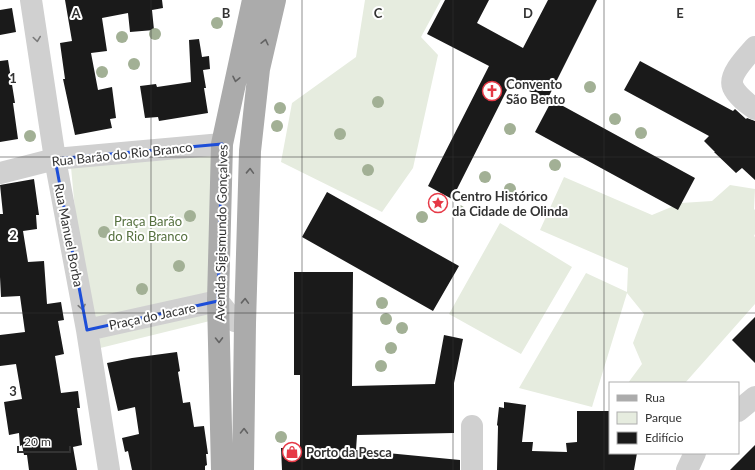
<svg xmlns="http://www.w3.org/2000/svg" width="755" height="470" viewBox="0 0 755 470" font-family="Lato,sans-serif">
	<style>
		.green { fill: #e6ecdf }
		.building { fill: #1a1a1a }
		.lines { fill: none; stroke-linecap: round; stroke-linejoin: round }
		.minor { stroke: #d0d0d0; stroke-width: 22 }
		.major { stroke: #ababab; stroke-width: 22 }
		.tree { fill: #a2b095 }
		.oneway { stroke: #7a7a7a }
		.oneway2 { stroke: #636363 }
		.marked { fill: none; stroke: #1d4ed8; stroke-width: 3; stroke-linejoin: round }
		.grid { fill: none; stroke: #333; stroke-width: 1; stroke-opacity: 0.55 }
		.labels { text-anchor: middle; stroke-width: 4; stroke-linejoin: round; paint-order: stroke }
		.poi-label { font-size: 13px; font-weight: bold; fill: #333; stroke: #fff; text-anchor: start }
		.street-label { font-size: 13px; fill: #333; stroke: #fff }
		.park-label { font-size: 13px; fill: #56703f; stroke: #fff }
		.grid-label { font-size: 13px; text-anchor: middle; font-weight: bold; fill: #333; stroke: #fff; stroke-width: 4; stroke-linejoin: round; paint-order: stroke }
	</style>
	<rect width="100%" height="100%" fill="#fff"/>
	<path class="green" d="M 365,0 L 441,0 L 421,37 L 438,55 L 413,168 L 382,212 L 281,162 L 292,103 L 356,57 Z
		M 221,146 L 218,319 L 88,351 L 71,167 Z
		M 564,177 L 652,215 L 681,203 L 712,201 L 730,185 L 755,189 L 754,209 L 755,210 L 755,234 L 754,236 L 755,237 L 755,304 L 685,383 L 628,383 L 642,364 L 633,343 L 644,314 L 627,293 L 592,407 L 519,388 L 586,273 L 627,292 L 628,268 L 540,230 Z
		M 500,223 L 572,267 L 521,354 L 449,314 Z"/>
	<path class="building" d="M 65,0 L 162,0 L 163,8 L 152,10 L 154,30 L 130,32 L 128,13 L 102,18 L 107,51 L 91,53 L 98,90 L 112,87 L 116,118 L 110,119 L 112,128 L 75,135 L 63,79 L 65,79 L 60,43 L 72,41 Z
		M 445,0 L 489,0 L 477,23 L 523,48 L 548,0 L 597,0 L 547,100 L 511,82 L 452,199 L 428,186 L 489,66 L 427,34 Z
		M 12,8 L 16,32 L 0,35 L 0,10 Z
		M 199,39 L 202,57 L 209,56 L 210,69 L 203,70 L 206,88 L 204,88 L 208,113 L 159,121 L 158,117 L 145,118 L 140,86 L 156,84 L 157,87 L 191,82 L 189,40 Z
		M 8,60 L 15,103 L 13,103 L 18,139 L 0,142 L 0,61 Z
		M 640,61 L 733,111 L 735,109 L 746,119 L 747,118 L 755,121 L 755,180 L 742,168 L 736,173 L 714,152 L 715,152 L 704,141 L 709,136 L 624,90 Z
		M 552,100 L 695,178 L 678,210 L 535,132 Z
		M 34,179 L 39,215 L 36,215 L 37,229 L 23,231 L 28,262 L 44,261 L 47,304 L 61,302 L 64,320 L 58,321 L 64,354 L 55,356 L 61,393 L 78,391 L 80,408 L 77,408 L 82,445 L 73,447 L 77,470 L 29,470 L 27,455 L 24,455 L 22,445 L 20,446 L 19,433 L 9,435 L 4,402 L 22,399 L 16,364 L 0,366 L 0,335 L 25,332 L 20,296 L 1,297 L 0,277 L 0,214 L 3,214 L 0,185 Z
		M 327,192 L 459,266 L 433,311 L 302,237 Z
		M 294,272 L 353,272 L 352,386 L 435,384 L 444,335 L 463,339 L 454,383 L 454,433 L 357,435 L 356,450 L 460,460 L 460,470 L 282,470 L 281,448 L 300,448 L 300,375 L 294,375 Z
		M 755,317 L 755,363 L 732,340 Z
		M 177,352 L 180,371 L 178,372 L 183,403 L 190,402 L 194,427 L 204,426 L 208,454 L 206,454 L 207,465 L 205,466 L 205,470 L 132,470 L 128,451 L 125,452 L 122,438 L 139,434 L 135,407 L 118,411 L 107,363 L 132,358 Z
		M 504,402 L 526,405 L 522,442 L 533,442 L 532,451 L 567,452 L 566,443 L 577,442 L 577,411 L 610,411 L 610,453 L 637,453 L 634,470 L 497,470 L 498,426 L 497,425 L 499,407 L 504,408 Z
		M 755,445 L 755,470 L 730,470 Z"/>
	<g class="lines">
		<path class="minor" d="M 31,0 L 55,159 L 87,330 L 109,470
			M 755,47 C 747,56 728,75 733,87 C 737,96 747,103 755,109
			M 0,173 L 55,159 L 222,144
			M 87,330 L 218,301 L 234,321 L 245,323
			M 738,411 L 755,397
			M 472,470 L 472,426
			M 687,470 L 695,453"/>
		<path class="major" d="M 222,470 L 218,301 L 222,144 L 253,0
			M 243,470 L 245,323 L 250,151 L 259,69 L 275,0"/>
	</g>
	<g class="tree">
		<circle cx="217" cy="23" r="6"/>
		<circle cx="155" cy="34" r="6"/>
		<circle cx="122" cy="37" r="6"/>
		<circle cx="134" cy="64" r="6"/>
		<circle cx="102" cy="72" r="6"/>
		<circle cx="590" cy="87" r="6"/>
		<circle cx="378" cy="102" r="6"/>
		<circle cx="280" cy="108" r="6"/>
		<circle cx="615" cy="119" r="6"/>
		<circle cx="277" cy="126" r="6"/>
		<circle cx="510" cy="129" r="6"/>
		<circle cx="641" cy="133" r="6"/>
		<circle cx="340" cy="134" r="6"/>
		<circle cx="30" cy="136" r="6"/>
		<circle cx="555" cy="165" r="6"/>
		<circle cx="368" cy="170" r="6"/>
		<circle cx="485" cy="177" r="6"/>
		<circle cx="510" cy="189" r="6"/>
		<circle cx="459" cy="211" r="6"/>
		<circle cx="190" cy="216" r="6"/>
		<circle cx="422" cy="217" r="6"/>
		<circle cx="104" cy="232" r="6"/>
		<circle cx="179" cy="266" r="6"/>
		<circle cx="142" cy="289" r="6"/>
		<circle cx="382" cy="303" r="6"/>
		<circle cx="386" cy="319" r="6"/>
		<circle cx="402" cy="328" r="6"/>
		<circle cx="391" cy="348" r="6"/>
		<circle cx="381" cy="366" r="6"/>
		<circle cx="281" cy="437" r="6"/>
	</g>
	<defs><path id="oneway-chevron" d="M-2-3.5L2.5 0L-2 3.5" fill="none" stroke-width="1.6" stroke-linecap="round" stroke-linejoin="round"/></defs>
	<g class="oneway">
		<use href="#oneway-chevron" transform="translate(37 39) rotate(82)"/>
		<use href="#oneway-chevron" transform="translate(82 307) rotate(79)"/>
	</g>
	<g class="oneway2">
		<use href="#oneway-chevron" transform="translate(265 42) rotate(-77)"/>
		<use href="#oneway-chevron" transform="translate(236 79) rotate(102)"/>
		<use href="#oneway-chevron" transform="translate(250 171) rotate(-88)"/>
		<use href="#oneway-chevron" transform="translate(245 301) rotate(-88)"/>
		<use href="#oneway-chevron" transform="translate(219 340) rotate(89)"/>
		<use href="#oneway-chevron" transform="translate(244 431) rotate(-89)"/>
	</g>
	<path class="marked" d="M 222,144 L 218,301 L 87,330 L 55,159 Z"/>
	<path class="grid" d="M 151,0 L 151,470M 302,0 L 302,470M 453,0 L 453,470M 604,0 L 604,470M 0,157 L 755,157M 0,313 L 755,313"/>
	<defs>
		<g id="church-ring" transform="scale(1)"><circle r="9.5" fill="#fff" stroke="#e63946" stroke-width="1.5"/><path d="M-1.2-6h2.4v3.5h3.3v2.4h-3.3V6h-2.4V-.1h-3.3v-2.4h3.3Z" fill="#e63946"/></g>
		<g id="sight-ring" transform="scale(1)"><circle r="9.5" fill="#fff" stroke="#e63946" stroke-width="1.5"/><path d="M0-6L1.8-2.2L6-1.7L2.9 1.2L3.7 5.4L0 3.3L-3.7 5.4L-2.9 1.2L-6-1.7L-1.8-2.2Z" fill="#e63946"/></g>
		<g id="shop-ring" transform="scale(1)"><circle r="9.5" fill="#fff" stroke="#e63946" stroke-width="1.5"/><path d="M-5-2.5h2.3a2.7 3.5 0 0 1 5.4 0H5L5.5 6h-11ZM-1.5-2.5h3a1.5 2.3 0 0 0-3 0Z" fill="#e63946"/></g>
	</defs>
	<g fill-rule="evenodd">
		<use href="#church-ring" x="492" y="91"/>
		<use href="#sight-ring" x="438" y="203"/>
		<use href="#shop-ring" x="292" y="452"/>
	</g>
	<g class="labels">
		<g class="poi-label">
			<text x="506" y="89">Convento<tspan x="506" dy="15">São Bento</tspan></text>
			<text x="452" y="201">Centro Histórico<tspan x="452" dy="15">da Cidade de Olinda</tspan></text>
			<text x="306" y="457">Porto da Pesca</text>
		</g>
		<g class="street-label">
			<text transform="translate(122 154) rotate(-6)" y="5">Rua Barão do Rio Branco</text>
			<text transform="translate(221 233) rotate(-89)" y="5">Avenida Sigismundo Gonçalves</text>
			<text transform="translate(69 235) rotate(79)" y="5">Rua Manuel Borba</text>
			<text transform="translate(152 316) rotate(-12)" y="5">Praça do Jacare</text>
		</g>
		<g class="park-label">
			<text x="148" y="226">Praça Barão<tspan x="148" dy="15">do Rio Branco</tspan></text>
		</g>
	</g>
	<g class="grid-label">
		<text x="76" y="18">A</text>
		<text x="226" y="18">B</text>
		<text x="378" y="18">C</text>
		<text x="528" y="18">D</text>
		<text x="680" y="18">E</text>
		<text x="13" y="83">1</text>
		<text x="13" y="240">2</text>
		<text x="13" y="396">3</text>
	</g>
	<rect x="609" y="382" width="130" height="72" fill="#ffffff" stroke="#adadad"/>
	<rect x="617" y="395" width="20" height="6" fill="#ababab" stroke="#adadad"/>
	<text x="645" y="402" font-size="12" fill="#333333">Rua</text>
	<rect x="617" y="412" width="20" height="12" fill="#e6ecdf" stroke="#adadad"/>
	<text x="645" y="422" font-size="12" fill="#333333">Parque</text>
	<rect x="617" y="432" width="20" height="12" fill="#1a1a1a" stroke="#adadad"/>
	<text x="645" y="442" font-size="12" fill="#333333">Edifício</text>
	<path d="M18 446v6h52v-6" fill="none" stroke="#333333" stroke-width="2"/>
	<text x="24" y="446" font-size="12" fill="#333333" stroke="#ffffff" stroke-width="3" paint-order="stroke">20 m</text>
</svg>
